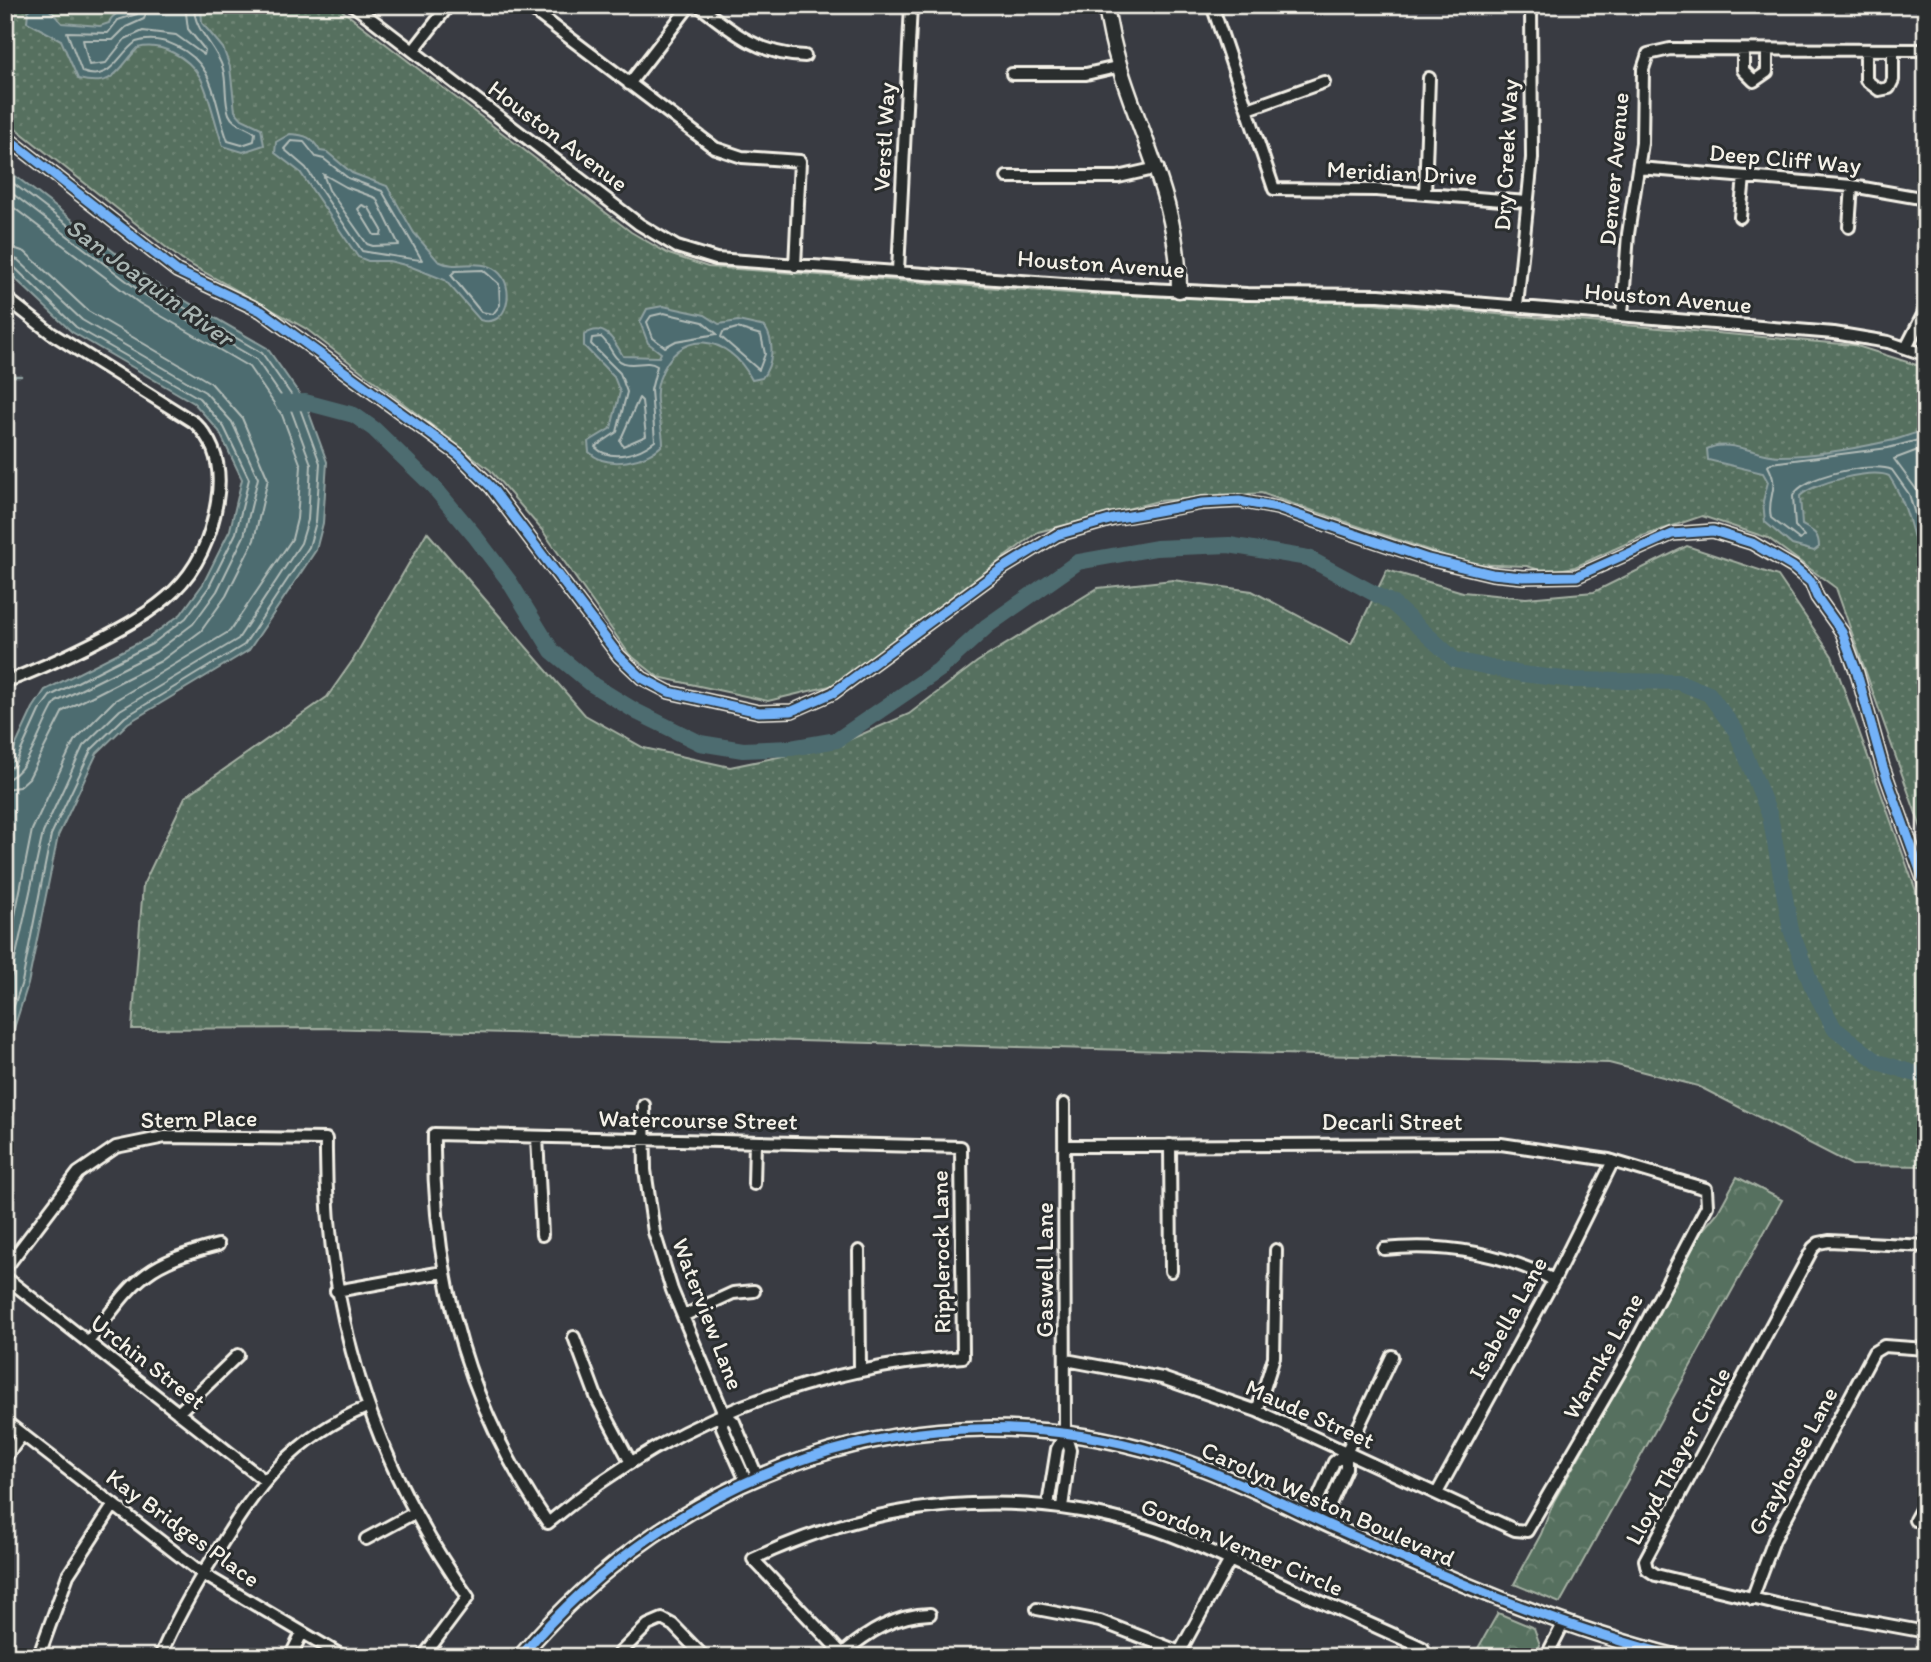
<svg xmlns="http://www.w3.org/2000/svg" width="1931" height="1662" viewBox="0 0 1931 1662" font-family="Itim,sans-serif">
	<style>
		.grass { fill: url(#grass-dots); stroke: #a5b0a3; stroke-width: 2 }
		.park { fill: url(#park-crowns); stroke: #a5b0a3; stroke-width: 2 }
		.water { fill: #4e6c70; stroke: #90a1a0; stroke-width: 2 }
		.lines { fill: none; stroke-linecap: round; stroke-linejoin: round }
		.shore { stroke: #b2bcb8; stroke-width: 2 }
		.stream { stroke: #90a1a0; stroke-width: 2.5 }
		.river { stroke: #4e6c70; stroke-width: 16 }
		.street-casing { stroke: #f4f1e8; stroke-width: 16 }
		.secondary-casing { stroke: #f4f1e8; stroke-width: 19 }
		.street { stroke: #2a2d2e; stroke-width: 10 }
		.secondary { stroke: #2a2d2e; stroke-width: 14 }
		.cycleway-casing { stroke: #2a2d2e; stroke-width: 13 }
		.cycleway { stroke: #73b2f8; stroke-width: 9 }
		.labels { text-anchor: middle; stroke-width: 6; stroke-linejoin: round; paint-order: stroke }
		.street-label { font-size: 24px; fill: #f4f1e8; stroke: #2a2d2e }
		.water-label { font-size: 26px; font-style: italic; fill: #a9b5b2; stroke: #2a2d2e }
	</style>
	<defs>
		<pattern id="grass-dots" width="8" height="8" patternUnits="userSpaceOnUse" patternTransform="scale(1.75)"><rect width="8" height="8" fill="#56705e"/><path d="M2 2h.1M6 6h.1" fill="none" stroke="#6f8575" stroke-width="1.8" stroke-linecap="round"/></pattern>
		<pattern id="park-crowns" width="20" height="18" patternUnits="userSpaceOnUse" patternTransform="scale(1.75)"><rect width="20" height="18" fill="#56705e"/><path d="M2 6a3 3 0 1 1 6 0M12 15a3 3 0 1 1 6 0" fill="none" stroke="#6f8575"/></pattern>
	</defs>
	<rect width="100%" height="100%" fill="#393b42"/>
	<filter id="ink" filterUnits="userSpaceOnUse"><feTurbulence type="fractalNoise" baseFrequency=".0143" numOctaves="2"/><feDisplacementMap in="SourceGraphic" scale="14" xChannelSelector="R" yChannelSelector="G"/><feConvolveMatrix kernelMatrix="1 2 1 2 8 2 1 2 1" color-interpolation-filters="sRGB"/></filter>
	<g filter="url(#ink)">
		<path class="grass" d="M 5,5 L 335,5 L 631,232 L 669,254 L 708,267 L 1083,294 L 1371,303 L 1854,345 L 1926,368 L 1926,842 L 1836,588 L 1768,538 L 1702,516 L 1643,536 L 1575,567 L 1546,572 L 1527,566 L 1469,564 L 1261,493 L 1158,501 L 1038,532 L 834,685 L 768,701 L 658,677 L 629,654 L 542,530 L 490,470 L 305,328 L 182,260 L 5,120 Z
			M 427,532 L 585,715 L 644,748 L 730,767 L 837,745 L 909,714 L 977,662 L 1098,588 L 1173,580 L 1252,591 L 1351,644 L 1387,570 L 1463,592 L 1526,598 L 1594,592 L 1687,546 L 1778,576 L 1832,656 L 1926,919 L 1926,1166 L 1852,1165 L 1698,1086 L 1609,1063 L 322,1028 L 132,1029 L 143,885 L 185,797 L 327,697 L 353,660 Z"/>
		<path class="park" d="M 1737,1177 L 1782,1200 L 1560,1603 L 1514,1584 L 1541,1534 L 1554,1501 L 1631,1365 L 1701,1232 L 1718,1212 Z
			M 1498,1613 L 1534,1628 L 1540,1645 L 1534,1657 L 1473,1657 Z"/>
		<path class="water" d="M 32,5 L 45,5 L 62,23 L 100,26 L 109,23 C 115,0 180,5 201,5 L 202,23 L 223,48 L 230,67 L 235,111 L 242,119 L 261,128 L 264,145 L 243,152 L 223,146 C 216,127 209,93 200,77 C 188,57 161,42 138,48 C 117,70 115,88 78,79 L 61,40 L 27,22 L 28,11 Z
			M 290,134 C 306,135 312,137 320,151 L 327,152 L 352,173 L 387,186 L 414,233 L 438,261 C 457,271 479,257 497,271 C 516,285 509,329 480,320 L 445,280 L 409,266 L 389,261 L 368,261 L 358,257 L 300,172 L 275,153 L 276,142 Z
			M 5,168 L 153,282 L 267,348 L 305,402 L 327,462 L 323,523 L 316,550 L 249,650 L 128,723 L 97,753 L 58,836 L 28,984 L 5,1057 L 5,804 L 8,762 L 33,708 L 45,690 L 148,638 L 181,614 L 203,584 L 230,530 L 242,479 L 219,431 L 194,403 L 72,332 L 5,269 Z
			M 663,306 L 705,315 L 719,324 L 738,321 L 765,327 C 775,343 773,364 762,378 L 752,380 C 729,334 677,326 659,380 C 652,400 663,424 663,444 C 647,462 607,470 589,452 L 588,442 L 611,428 L 620,392 L 614,377 L 584,346 L 584,335 C 604,321 614,340 623,356 L 659,357 L 661,353 L 648,343 L 640,322 L 647,309 Z
			M 1926,431 L 1926,588 C 1915,549 1912,511 1889,476 C 1872,468 1813,483 1800,496 L 1802,525 C 1813,531 1819,533 1819,547 L 1814,551 L 1792,545 L 1765,522 L 1763,501 L 1768,482 L 1763,473 L 1708,460 L 1707,449 C 1729,438 1757,456 1781,456 C 1813,456 1857,448 1889,441 C 1901,439 1914,432 1926,431 Z"/>
		<g class="lines">
			<path class="shore" d="M 140,5 L 137,14 L 118,20 L 108,33 L 67,32 L 82,72 C 111,83 117,55 136,42 C 162,34 193,50 206,73 C 217,93 219,119 228,141 L 242,145 L 254,141 L 255,133 C 246,125 234,126 229,114 C 224,100 227,83 223,69 C 216,44 193,31 194,5
				M 149,5 L 144,19 L 126,27 L 113,40 L 83,40 L 89,65 L 106,63 L 125,39 L 143,31 L 176,35 L 204,55 L 205,50 L 188,29 L 185,5
				M 291,141 L 304,142 L 316,157 L 324,159 L 348,178 L 382,191 L 422,260 C 417,260 365,252 362,251 L 306,168 L 284,149 Z
				M 323,174 L 346,187 L 376,198 L 399,245 L 373,246 L 367,244 L 329,190 Z
				M 5,177 L 149,287 L 262,353 L 299,406 L 320,463 L 316,522 L 309,547 L 244,645 L 125,717 L 91,750 L 51,835 L 22,982 L 5,1033
				M 5,188 L 145,295 L 256,359 L 291,410 L 311,464 L 308,520 L 301,543 L 238,639 L 120,710 L 83,746 L 43,833 L 5,1005
				M 5,201 L 139,303 L 249,367 L 282,415 L 301,466 L 297,519 L 292,539 L 230,631 L 114,701 L 74,741 L 32,830 L 5,966
				M 362,205 L 369,208 L 382,230 L 381,235 L 374,235 L 358,209 Z
				M 5,245 L 25,252 L 88,311 L 211,383 L 242,418 L 268,479 L 254,540 L 226,596 L 201,631 L 161,661 L 63,711 L 29,778 L 19,787 L 5,789
				M 5,256 L 18,260 L 82,320 L 205,392 L 232,422 L 258,478 L 244,536 L 217,591 L 193,624 L 156,652 L 56,702 C 42,721 28,777 5,779
				M 5,264 L 13,266 L 76,327 L 199,398 L 224,427 L 249,479 L 236,533 L 209,587 L 186,618 L 152,644 L 50,696 L 39,711 L 14,766 L 5,770
				M 483,270 L 499,284 L 500,305 L 493,314 L 481,312 L 451,275 L 455,271 Z
				M 664,313 L 703,322 L 717,334 L 676,341 L 665,347 L 653,338 L 647,322 L 651,316 Z
				M 737,328 L 761,335 L 765,354 L 759,370 L 721,337 L 723,332 Z
				M 601,337 C 610,344 613,360 624,363 C 636,367 646,359 657,366 L 651,390 L 655,441 C 640,453 611,463 595,447 L 617,432 L 627,392 L 620,373 L 591,344 L 592,338 Z
				M 639,398 L 642,401 L 646,436 L 623,446 L 620,441 Z
				M 1926,438 L 1888,448 L 1771,463 L 1768,466 C 1781,490 1766,495 1771,518 L 1800,540 L 1804,536 L 1795,526 L 1793,496 C 1801,476 1873,461 1892,470 L 1909,494 L 1926,553
				M 1926,447 L 1894,459 L 1916,489 L 1926,518"/>
			<path class="stream" d="M 5,376 L 21,376"/>
			<path class="river" d="M 283,403 L 305,402 L 354,415 L 374,429 L 433,486 L 474,535 L 509,581 L 552,651 L 593,685 L 637,712 L 700,743 L 743,750 L 791,748 L 837,740 L 939,670 L 987,626 L 1078,562 L 1156,548 L 1229,545 L 1308,558 L 1392,603 L 1455,660 L 1522,674 L 1573,680 L 1679,682 L 1709,694 L 1736,731 L 1770,816 L 1791,930 L 1811,984 L 1834,1028 L 1878,1062 L 1926,1077"/>
			<g class="street-casing">
				<path id="street" d="M 353,5 L 639,224 L 677,247 L 716,259 L 1092,286 L 1247,294 L 1379,295 L 1834,333 L 1888,342 L 1926,355
					M 526,5 L 715,148 L 742,157 L 800,161 L 795,266
					M 698,5 C 732,32 760,55 805,56
					M 1212,5 L 1274,189 L 1376,190 L 1527,202
					M 1743,50 L 1743,70 L 1754,81 L 1767,72 L 1767,50
					M 413,51 L 449,5
					M 1866,51 L 1866,80 L 1879,90 L 1889,88 L 1893,80 L 1893,51
					M 1012,74 L 1086,74 L 1121,66
					M 629,84 L 690,5
					M 1248,109 L 1324,82
					M 5,136 L 177,271 L 261,311 L 459,455 L 491,487 L 619,656 L 642,678 L 669,692 L 759,712 L 792,711 L 833,693 L 1003,568 L 1057,535 L 1113,519 L 1202,503 L 1239,501 L 1277,508 L 1428,559 L 1492,574 L 1523,577 L 1577,576 L 1672,534 L 1713,531 L 1752,543 L 1793,567 L 1811,582 L 1817,597 L 1842,632 L 1857,673 L 1883,767 L 1926,887
					M 1639,168 L 1852,186 L 1926,199
					M 1007,177 L 1118,177 L 1158,168
					M 1425,194 L 1429,78
					M 1740,217 L 1744,177
					M 1849,227 L 1852,186
					M 898,271 L 911,5
					M 5,297 L 51,333 L 195,423 C 217,444 222,471 217,501 C 204,584 158,610 89,645 C 61,659 35,671 5,682
					M 1517,306 L 1532,158 L 1531,5
					M 1622,315 L 1628,234 L 1642,143 L 1643,69 L 1648,54 L 1670,49 L 1926,50
					M 1906,348 L 1926,309
					M 644,1105 L 645,1170 L 654,1232 L 672,1290 L 723,1412 L 734,1422 L 757,1476
					M 434,1134 L 961,1147 L 963,1357 C 807,1368 668,1422 548,1523 C 467,1406 432,1276 434,1134 Z
					M 537,1137 L 542,1235
					M 1170,1145 L 1171,1271
					M 1065,1146 L 1501,1144 L 1609,1160 L 1706,1189 L 1707,1206 L 1625,1363 L 1527,1531 L 1515,1530 L 1257,1411 L 1162,1378 L 1066,1360
					M 754,1184 L 755,1142
					M 1926,1246 L 1829,1241 L 1819,1243 L 1813,1248 L 1645,1560 L 1647,1569 L 1656,1575 L 1785,1606 L 1926,1632
					M 1384,1249 C 1443,1243 1501,1253 1554,1280
					M 859,1251 L 860,1369
					M 5,1269 L 78,1173 L 116,1147 L 165,1137 L 326,1139 C 324,1306 371,1461 468,1597 L 423,1657
					M 5,1277 L 264,1480
					M 336,1291 L 443,1272
					M 683,1316 L 733,1293 L 754,1291
					M 574,1337 L 597,1399 L 630,1461
					M 88,1342 C 135,1281 140,1265 218,1245
					M 1257,1411 L 1274,1357 L 1276,1250
					M 723,1412 L 722,1427 L 746,1481
					M 178,1413 L 238,1355
					M 5,1421 L 203,1574 L 344,1657
					M 5,1458 L 22,1435
					M 1437,1493 L 1554,1280 L 1613,1161
					M 1048,1505 L 1057,1449 L 1065,1434
					M 1062,1507 L 1070,1450 L 1065,1434 L 1064,1104
					M 1310,1517 L 1334,1462 L 1346,1453
					M 1915,1520 L 1926,1500
					M 1322,1522 L 1346,1468 L 1346,1453 L 1392,1356
					M 366,1539 L 414,1513
					M 1752,1599 L 1774,1540 L 1874,1352 L 1884,1346 L 1926,1349
					M 1037,1609 L 1100,1621 L 1180,1652
					M 842,1654 C 868,1632 895,1615 930,1614
					M 39,1655 L 68,1575 L 113,1506
					M 160,1657 C 175,1620 195,1586 216,1553 C 258,1485 291,1439 367,1407
					M 290,1657 L 302,1633
					M 616,1657 L 648,1625 L 662,1619 L 673,1625 L 704,1657
					M 845,1657 L 753,1559 C 880,1499 1016,1486 1151,1528 C 1189,1540 1226,1559 1263,1575 C 1316,1600 1370,1624 1423,1648 L 1418,1657
					M 1177,1657 L 1230,1560
					M 1546,1657 L 1564,1622"/>
			</g>
			<g class="secondary-casing">
				<path id="secondary" d="M 1106,5 C 1119,106 1179,182 1179,290
					M 520,1657 C 679,1467 921,1382 1162,1454 C 1226,1474 1284,1505 1344,1532 C 1453,1581 1562,1628 1678,1657"/>
			</g>
			<use href="#street" class="street"/>
			<use href="#secondary" class="secondary"/>
			<g class="cycleway-casing">
				<path id="cycleway" d="M 5,136 L 177,271 L 261,311 L 459,455 L 491,487 L 619,656 L 642,678 L 669,692 L 759,712 L 792,711 L 833,693 L 1003,568 L 1057,535 L 1113,519 L 1202,503 L 1239,501 L 1277,508 L 1428,559 L 1492,574 L 1523,577 L 1577,576 L 1672,534 L 1713,531 L 1752,543 L 1793,567 L 1811,582 L 1817,597 L 1842,632 L 1857,673 L 1883,767 L 1926,887
					M 520,1657 C 679,1467 921,1382 1162,1454 C 1226,1474 1284,1505 1344,1532 C 1453,1581 1562,1628 1678,1657"/>
			</g>
			<use href="#cycleway" class="cycleway"/>
		</g>
	</g>
	<g class="labels">
		<g class="street-label">
			<text transform="translate(558 136) rotate(37)" y="8">Houston Avenue</text>
			<text transform="translate(884 137) rotate(-87)" y="8">Verstl Way</text>
			<text transform="translate(1506 155) rotate(-87)" y="8">Dry Creek Way</text>
			<text transform="translate(1785 159) rotate(5)" y="8">Deep Cliff Way</text>
			<text transform="translate(1614 169) rotate(-85)" y="8">Denver Avenue</text>
			<text transform="translate(1402 173) rotate(3)" y="8">Meridian Drive</text>
			<text transform="translate(1101 264) rotate(4)" y="8">Houston Avenue</text>
			<text transform="translate(1668 298) rotate(5)" y="8">Houston Avenue</text>
			<text transform="translate(199 1119) rotate(-1)" y="8">Stern Place</text>
			<text transform="translate(698 1120) rotate(1)" y="8">Watercourse Street</text>
			<text x="1392" y="1130">Decarli Street</text>
			<text transform="translate(941 1252) rotate(-91)" y="8">Ripplerock Lane</text>
			<text transform="translate(1045 1270) rotate(-90)" y="8">Gaswell Lane</text>
			<text transform="translate(708 1314) rotate(69)" y="8">Waterview Lane</text>
			<text transform="translate(1508 1318) rotate(-61)" y="8">Isabella Lane</text>
			<text transform="translate(1603 1356) rotate(-61)" y="8">Warmke Lane</text>
			<text transform="translate(148 1362) rotate(38)" y="8">Urchin Street</text>
			<text transform="translate(1310 1414) rotate(24)" y="8">Maude Street</text>
			<text transform="translate(1678 1456) rotate(-62)" y="8">Lloyd Thayer Circle</text>
			<text transform="translate(1793 1461) rotate(-62)" y="8">Grayhouse Lane</text>
			<text transform="translate(1328 1504) rotate(24)" y="8">Carolyn Weston Boulevard</text>
			<text transform="translate(183 1528) rotate(36)" y="8">Kay Bridges Place</text>
			<text transform="translate(1242 1547) rotate(23)" y="8">Gordon Verner Circle</text>
		</g>
		<g class="water-label">
			<text transform="translate(150 282) rotate(36)" y="9">San Joaquin River</text>
		</g>
	</g>
	<rect width="1931" height="1662" fill="none" stroke="#2a2d2e" stroke-width="28"/>
	<rect x="14" y="14" width="1903" height="1634" fill="none" stroke="#f4f1e8" stroke-width="2.5" filter="url(#ink)"/>
</svg>
